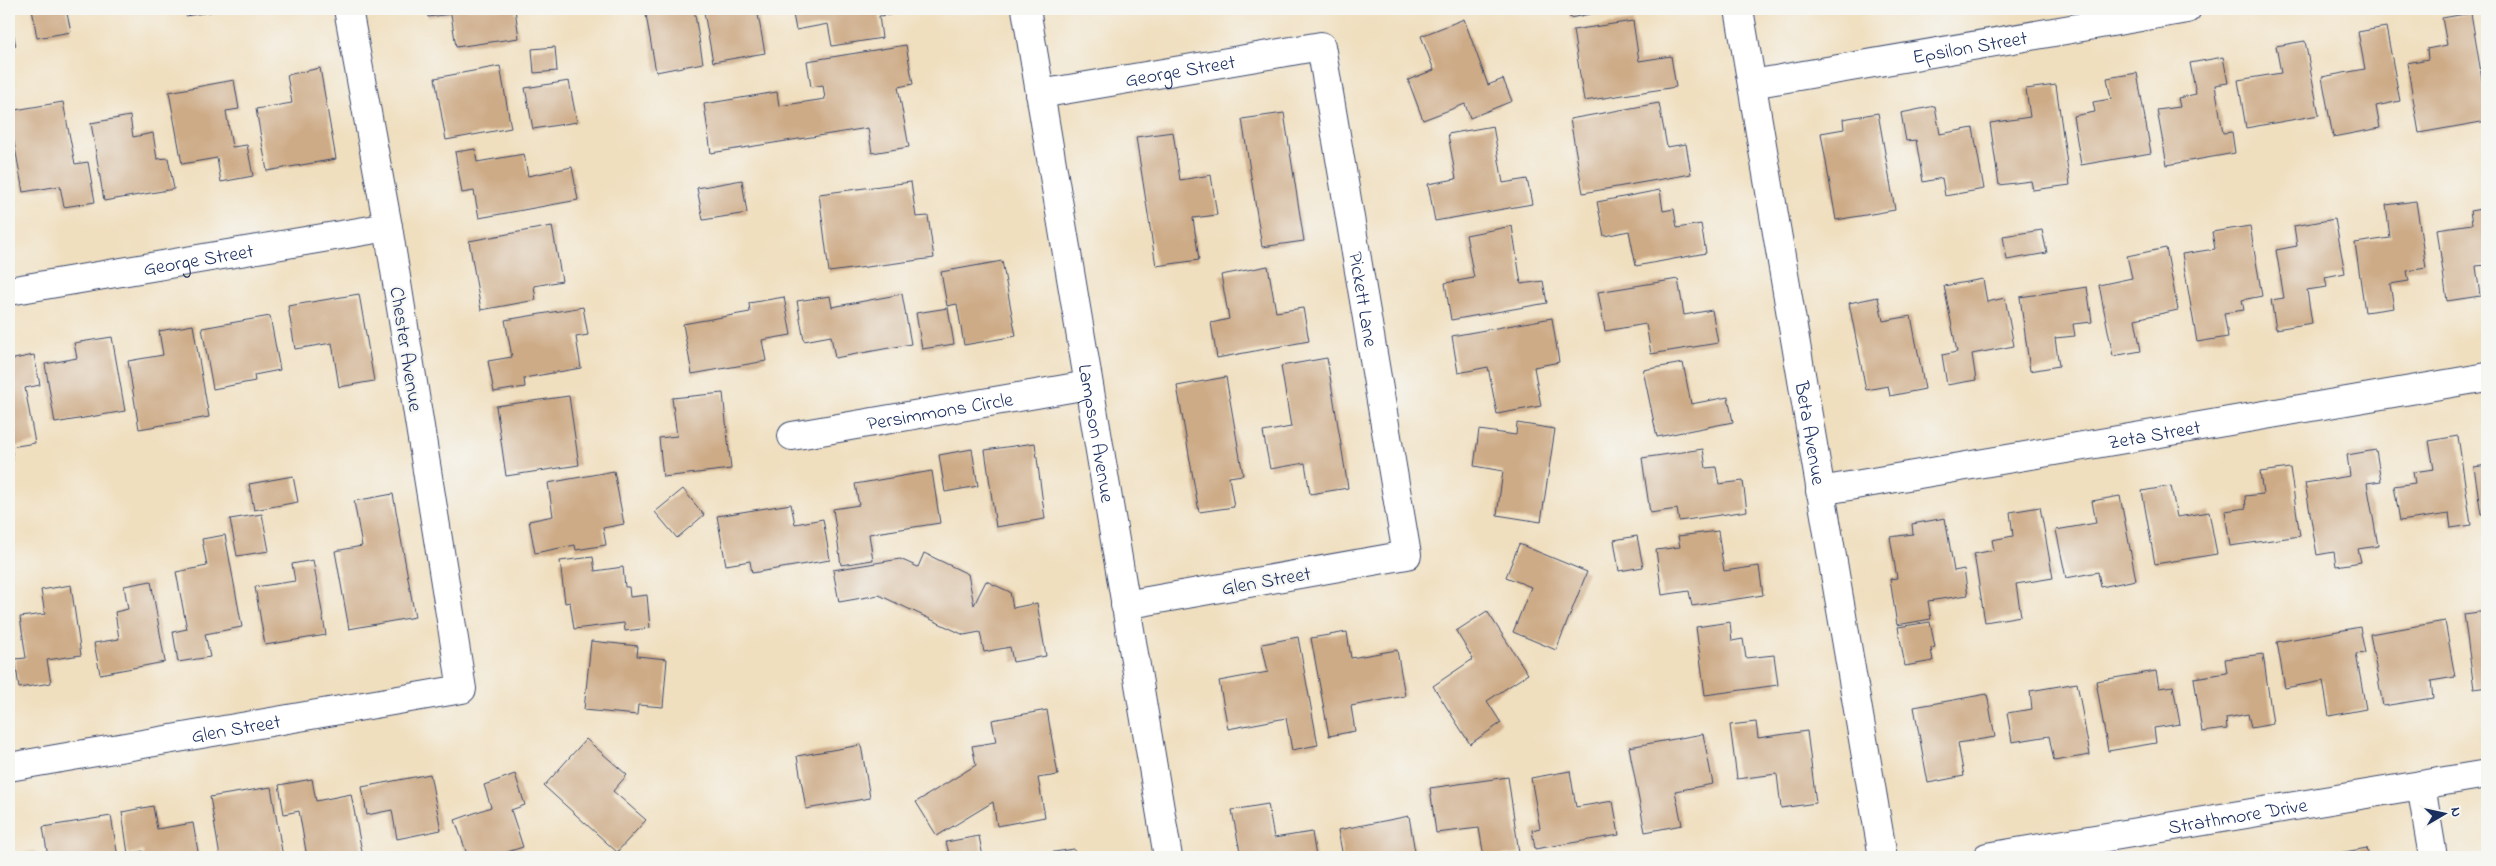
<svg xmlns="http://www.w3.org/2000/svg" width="2496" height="866" viewBox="0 0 2496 866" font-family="'Indie Flower',sans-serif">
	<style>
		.building { fill: #cdab87 }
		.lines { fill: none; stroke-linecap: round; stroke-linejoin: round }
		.minor-casing { stroke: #3b496d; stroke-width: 30 }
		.minor { stroke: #fff; stroke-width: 28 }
		.labels { text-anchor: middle; stroke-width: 4.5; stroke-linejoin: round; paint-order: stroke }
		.street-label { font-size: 20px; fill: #1b2f5e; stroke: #f6f6f2 }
	</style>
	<rect width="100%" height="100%" fill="#f6f6f2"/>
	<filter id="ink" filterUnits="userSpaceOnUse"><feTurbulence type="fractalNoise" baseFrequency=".02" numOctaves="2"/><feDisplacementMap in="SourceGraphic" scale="10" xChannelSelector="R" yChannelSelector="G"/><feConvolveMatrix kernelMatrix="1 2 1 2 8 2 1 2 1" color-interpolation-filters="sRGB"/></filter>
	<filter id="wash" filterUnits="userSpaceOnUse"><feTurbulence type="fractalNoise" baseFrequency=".0096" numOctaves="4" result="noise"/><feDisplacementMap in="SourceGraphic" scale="20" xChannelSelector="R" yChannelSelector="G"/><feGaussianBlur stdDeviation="1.12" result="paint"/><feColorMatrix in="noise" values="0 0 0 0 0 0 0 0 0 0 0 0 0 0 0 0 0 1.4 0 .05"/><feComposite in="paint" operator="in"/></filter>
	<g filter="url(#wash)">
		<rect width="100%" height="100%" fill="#f0dfbf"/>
		<g id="blocks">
			<path class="building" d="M 32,9 L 66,9 L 71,32 L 37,38 Z
				M 185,9 L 221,9 L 221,10 L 186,16 Z
				M 427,9 L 515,9 L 519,38 L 456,47 L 451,14 L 428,17 Z
				M 680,9 L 694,9 L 703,63 L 656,72 L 646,15 Z
				M 722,9 L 757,9 L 765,53 L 713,62 L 704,12 Z
				M 792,9 L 889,9 L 890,15 L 879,16 L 882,38 L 832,46 L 828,24 L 796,30 Z
				M 1568,9 L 1610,9 L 1610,10 L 1570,18 Z
				M 9,13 L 16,46 L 9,47 Z
				M 2471,13 L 2487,109 L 2487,121 L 2419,133 L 2407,63 L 2428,59 L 2427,49 L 2447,45 L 2442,18 Z
				M 1464,19 L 1488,85 L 1503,79 L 1512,101 L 1470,118 L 1465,104 L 1423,120 L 1408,80 L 1434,70 L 1421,36 Z
				M 1633,21 L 1639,61 L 1671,56 L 1676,87 L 1584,101 L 1573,30 Z
				M 2386,27 L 2400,101 L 2376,106 L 2380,128 L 2333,137 L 2322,77 L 2365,69 L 2358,32 Z
				M 2305,41 L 2319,115 L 2246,128 L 2238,80 L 2281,73 L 2276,46 Z
				M 906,45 L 913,84 L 898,87 L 909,147 L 872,153 L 868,128 L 711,153 L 704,104 L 777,92 L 779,106 L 825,99 L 823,85 L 811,87 L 807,61 Z
				M 555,47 L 557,71 L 534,73 L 532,49 Z
				M 2223,57 L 2228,83 L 2215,85 L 2223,133 L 2232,132 L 2235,153 L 2167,165 L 2157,110 L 2180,107 L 2178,98 L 2196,94 L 2190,63 Z
				M 500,66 L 511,128 L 446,140 L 435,78 Z
				M 320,68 L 336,159 L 267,171 L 256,109 L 292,103 L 287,75 Z
				M 2137,73 L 2151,153 L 2081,165 L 2073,116 L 2095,112 L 2093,102 L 2111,99 L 2107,78 Z
				M 234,80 L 239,109 L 226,111 L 232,147 L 247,145 L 253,176 L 221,182 L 217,158 L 182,164 L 169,92 Z
				M 569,81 L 577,122 L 533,129 L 525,88 Z
				M 2056,85 L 2070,185 L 2033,190 L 2031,181 L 1999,185 L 1990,123 L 2030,117 L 2026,89 Z
				M 63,102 L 75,164 L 88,162 L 95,202 L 64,207 L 60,186 L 23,192 L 9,114 L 9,111 Z
				M 1659,103 L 1667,147 L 1686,144 L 1691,174 L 1583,193 L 1570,119 Z
				M 1935,106 L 1940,134 L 1973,128 L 1984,189 L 1945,196 L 1942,178 L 1923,182 L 1916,140 L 1906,141 L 1901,113 Z
				M 1284,113 L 1304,241 L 1262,247 L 1242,119 Z
				M 1878,113 L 1895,210 L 1836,220 L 1821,133 L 1844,129 L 1843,119 Z
				M 130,116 L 133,137 L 153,133 L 157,159 L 168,158 L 174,189 L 104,201 L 91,123 Z
				M 1493,126 L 1503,183 L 1527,179 L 1532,204 L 1435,221 L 1428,184 L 1456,179 L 1448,134 Z
				M 1173,132 L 1180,180 L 1211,175 L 1217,215 L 1193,218 L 1199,260 L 1156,266 L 1136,137 Z
				M 475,149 L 477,162 L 524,154 L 528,176 L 572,167 L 578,200 L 479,218 L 474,191 L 462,193 L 455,152 Z
				M 742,180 L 747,213 L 703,220 L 697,188 Z
				M 911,182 L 916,217 L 928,216 L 934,258 L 829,272 L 819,194 Z
				M 1660,190 L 1663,211 L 1674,209 L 1677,228 L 1701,224 L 1706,253 L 1636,266 L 1629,231 L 1604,236 L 1597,202 Z
				M 9,201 L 13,218 L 9,219 Z
				M 2416,201 L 2426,268 L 2407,271 L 2409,281 L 2390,284 L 2394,308 L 2365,312 L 2355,243 L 2390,238 L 2386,205 Z
				M 2487,208 L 2487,265 L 2476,266 L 2480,296 L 2447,301 L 2437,229 L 2472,224 L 2470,211 Z
				M 2335,219 L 2345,273 L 2325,277 L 2327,287 L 2307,290 L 2312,323 L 2276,329 L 2271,300 L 2284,298 L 2276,250 L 2297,246 L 2294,226 Z
				M 552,226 L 562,281 L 534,286 L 536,300 L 481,310 L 469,241 Z
				M 1512,226 L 1521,284 L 1543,281 L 1547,303 L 1451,320 L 1445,283 L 1474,278 L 1466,235 Z
				M 2250,226 L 2262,296 L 2242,300 L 2244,310 L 2224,313 L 2228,337 L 2197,342 L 2182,254 L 2215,249 L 2212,232 Z
				M 2042,230 L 2047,253 L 2007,260 L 2003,236 Z
				M 2166,248 L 2178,310 L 2135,319 L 2141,351 L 2113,356 L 2099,285 L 2132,278 L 2127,256 Z
				M 1002,261 L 1016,336 L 964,345 L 957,304 L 947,306 L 941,272 Z
				M 1268,266 L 1276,312 L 1303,308 L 1309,341 L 1217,358 L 1211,323 L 1229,319 L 1221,275 Z
				M 1678,279 L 1684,315 L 1712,310 L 1718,343 L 1651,354 L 1646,324 L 1605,331 L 1598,292 Z
				M 1983,279 L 1987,302 L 2005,298 L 2014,346 L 1972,354 L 1976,380 L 1947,385 L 1942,355 L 1957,352 L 1944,286 Z
				M 2087,287 L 2092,322 L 2073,324 L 2075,336 L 2055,338 L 2059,366 L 2030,371 L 2020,297 Z
				M 359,294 L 374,381 L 339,387 L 332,343 L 295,349 L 288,306 Z
				M 902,294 L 911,344 L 835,358 L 831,336 L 804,341 L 797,301 L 830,296 L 832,307 Z
				M 784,297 L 791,335 L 762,340 L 766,361 L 692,374 L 683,324 L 750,312 L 749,303 Z
				M 1878,297 L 1883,321 L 1911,316 L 1925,389 L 1890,396 L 1888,386 L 1866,390 L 1849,303 Z
				M 583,307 L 588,335 L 576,337 L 581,368 L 524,378 L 525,387 L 494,392 L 488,361 L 512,357 L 505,320 Z
				M 948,308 L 954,344 L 922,349 L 916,313 Z
				M 270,316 L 280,370 L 254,375 L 255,381 L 213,389 L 202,328 Z
				M 1552,318 L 1559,362 L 1534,367 L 1541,406 L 1497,414 L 1488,367 L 1458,373 L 1452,336 Z
				M 193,325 L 209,417 L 139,429 L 128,361 L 163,355 L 159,331 Z
				M 112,337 L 125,411 L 55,423 L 45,364 L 77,358 L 74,343 Z
				M 34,355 L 40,385 L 25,388 L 35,443 L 11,447 L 13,460 L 9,461 L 9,360 Z
				M 1327,358 L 1348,488 L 1310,494 L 1305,463 L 1270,469 L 1263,432 L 1291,427 L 1281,366 Z
				M 1683,363 L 1691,404 L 1728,397 L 1733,422 L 1657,437 L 1643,370 Z
				M 1226,377 L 1243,475 L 1229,477 L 1234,507 L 1199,512 L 1177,386 Z
				M 723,393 L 731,469 L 663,477 L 659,438 L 677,436 L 672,398 Z
				M 569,396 L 579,465 L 506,476 L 496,406 Z
				M 1517,423 L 1555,429 L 1541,522 L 1497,515 L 1503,471 L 1474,466 L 1479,430 L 1516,435 Z
				M 2458,436 L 2471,525 L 2451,528 L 2449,514 L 2400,521 L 2394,486 L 2415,483 L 2413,472 L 2434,469 L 2429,441 Z
				M 1035,443 L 1045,519 L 996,527 L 985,450 Z
				M 972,449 L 978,486 L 945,492 L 939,455 Z
				M 1703,449 L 1706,468 L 1716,467 L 1719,484 L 1743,481 L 1747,511 L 1679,521 L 1677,509 L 1650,513 L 1642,458 Z
				M 2376,450 L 2381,481 L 2367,483 L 2378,546 L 2358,549 L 2361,562 L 2336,566 L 2334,552 L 2317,555 L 2305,483 L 2350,476 L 2347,455 Z
				M 2487,465 L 2487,513 L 2481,514 L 2474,467 Z
				M 2290,468 L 2300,536 L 2230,546 L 2225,511 L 2246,508 L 2245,496 L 2263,494 L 2260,472 Z
				M 614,471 L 624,524 L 603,528 L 606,545 L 576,550 L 575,545 L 535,553 L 529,521 L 553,516 L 548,483 Z
				M 932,471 L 940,523 L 869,534 L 873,560 L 841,565 L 833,509 L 859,505 L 855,484 Z
				M 293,476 L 298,502 L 254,510 L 249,484 Z
				M 2171,486 L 2177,517 L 2209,512 L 2217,554 L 2155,564 L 2142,491 Z
				M 683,489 L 704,515 L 677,538 L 655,512 Z
				M 393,494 L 415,617 L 349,629 L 335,551 L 362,546 L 354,501 Z
				M 2120,496 L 2136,580 L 2101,587 L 2098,572 L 2066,578 L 2056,530 L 2096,523 L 2092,501 Z
				M 791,504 L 795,524 L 823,519 L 830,560 L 752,573 L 750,561 L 726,565 L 717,516 Z
				M 2040,507 L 2053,578 L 2016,584 L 2021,616 L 1985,622 L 1974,554 L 1994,550 L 1992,540 L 2013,536 L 2010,512 Z
				M 262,514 L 269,551 L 237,556 L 230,519 Z
				M 1945,518 L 1954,571 L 1964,569 L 1968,595 L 1928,601 L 1931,619 L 1897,625 L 1890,579 L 1897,578 L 1890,537 L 1913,534 L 1912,524 Z
				M 1718,531 L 1724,571 L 1759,566 L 1763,595 L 1692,606 L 1689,591 L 1662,595 L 1656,550 L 1680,547 L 1678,536 Z
				M 225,535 L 242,627 L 205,634 L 210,657 L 178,662 L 173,632 L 187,629 L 176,572 L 207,566 L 202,539 Z
				M 1637,536 L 1643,567 L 1619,571 L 1614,540 Z
				M 1519,544 L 1587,572 L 1556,650 L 1513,632 L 1531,587 L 1506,577 Z
				M 924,553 L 968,574 L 974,605 L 986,581 L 1010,592 L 1013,608 L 1037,603 L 1046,656 L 1013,662 L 1010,647 L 984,652 L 980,632 L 964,635 L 879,595 L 839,602 L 833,570 L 900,559 L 918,567 Z
				M 593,557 L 595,571 L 623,567 L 625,587 L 629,587 L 630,597 L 647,595 L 650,628 L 625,631 L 624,623 L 574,629 L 570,602 L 565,603 L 560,561 Z
				M 313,560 L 326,635 L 265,645 L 255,587 L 295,581 L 292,564 Z
				M 151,581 L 165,662 L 100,674 L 94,643 L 119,639 L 115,612 L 128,609 L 124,586 Z
				M 71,585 L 81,655 L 47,660 L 51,683 L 19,688 L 15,659 L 26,658 L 20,617 L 45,614 L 41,590 Z
				M 1487,611 L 1528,674 L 1487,701 L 1501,723 L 1470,744 L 1433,686 L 1473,659 L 1456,631 Z
				M 2487,611 L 2487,687 L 2474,689 L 2464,614 Z
				M 2445,621 L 2455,677 L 2431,681 L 2433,698 L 2383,706 L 2370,634 Z
				M 1730,622 L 1732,641 L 1743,639 L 1746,658 L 1774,655 L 1778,685 L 1705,695 L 1696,627 Z
				M 1930,622 L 1935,647 L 1931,648 L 1933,661 L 1905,666 L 1898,627 Z
				M 2360,627 L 2365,653 L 2356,654 L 2366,709 L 2329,716 L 2323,681 L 2285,688 L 2277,642 Z
				M 1347,632 L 1351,658 L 1397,650 L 1405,696 L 1351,706 L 1355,731 L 1329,736 L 1311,638 Z
				M 1298,637 L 1318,745 L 1292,750 L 1286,718 L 1228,729 L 1219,681 L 1268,672 L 1262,644 Z
				M 591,641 L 638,646 L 637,656 L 667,659 L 663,707 L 638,705 L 637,715 L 584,710 Z
				M 2263,654 L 2273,724 L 2251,728 L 2248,714 L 2226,718 L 2227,729 L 2202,732 L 2194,678 L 2227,673 L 2225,659 Z
				M 2156,671 L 2159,688 L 2173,686 L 2180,724 L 2154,728 L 2156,743 L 2108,751 L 2096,681 Z
				M 2077,683 L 2090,755 L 2054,761 L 2049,736 L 2012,742 L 2007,713 L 2032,709 L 2030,691 Z
				M 1987,694 L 1995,737 L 1958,743 L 1964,776 L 1928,783 L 1914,707 Z
				M 1047,710 L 1058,775 L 1038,778 L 1045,817 L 997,826 L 993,802 L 937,836 L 916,802 L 976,765 L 972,746 L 996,742 L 992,720 Z
				M 1756,722 L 1758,738 L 1807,731 L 1816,803 L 1781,808 L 1777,774 L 1737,779 L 1730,725 Z
				M 1703,734 L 1713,784 L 1675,791 L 1682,825 L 1645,832 L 1629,747 Z
				M 586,739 L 627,775 L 613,791 L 646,820 L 617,852 L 544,786 Z
				M 861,745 L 870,798 L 806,809 L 797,756 Z
				M 1570,771 L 1576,807 L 1613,801 L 1619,835 L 1535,849 L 1532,830 L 1540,828 L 1531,778 Z
				M 430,774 L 441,830 L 397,839 L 392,810 L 367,815 L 362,787 Z
				M 515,774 L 525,805 L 511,810 L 523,847 L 507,852 L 508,857 L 468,857 L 455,820 L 491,807 L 484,785 Z
				M 1508,777 L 1519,853 L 1484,857 L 1479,828 L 1436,833 L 1430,788 Z
				M 312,779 L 316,801 L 351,794 L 363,857 L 307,857 L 299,811 L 284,814 L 279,785 Z
				M 271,787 L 283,857 L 220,857 L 210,797 Z
				M 1268,804 L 1274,838 L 1312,832 L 1316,857 L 1241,857 L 1232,810 Z
				M 153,806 L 157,829 L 193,823 L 199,857 L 144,857 L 143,851 L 128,854 L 122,812 Z
				M 111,816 L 118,857 L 48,857 L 43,827 Z
				M 1409,816 L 1415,852 L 1389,857 L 1343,857 L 1338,830 Z
				M 979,836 L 983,857 L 950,857 L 946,842 Z
				M 2367,848 L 2369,857 L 2322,857 L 2322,856 Z
				M 1074,849 L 1075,857 L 1028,857 L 1028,856 Z
				M 35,851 L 36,857 L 9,857 L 9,855 Z"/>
		</g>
	</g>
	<g filter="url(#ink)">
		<use href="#blocks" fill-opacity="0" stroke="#3b496d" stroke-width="1"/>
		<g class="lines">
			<g class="minor-casing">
				<g id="minor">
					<path id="s1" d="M 1026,9 L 1168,857"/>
					<path id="s2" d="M 1739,9 L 1883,857"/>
					<path id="s3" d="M 1752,84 L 2187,9"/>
					<path id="s4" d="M 1040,94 L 1321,46 L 1407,555 L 1125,605"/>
					<path id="s5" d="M 9,291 L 388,227"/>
					<path id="s6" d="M 792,436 L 1088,385"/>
					<path id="s7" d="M 1820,491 L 2487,377"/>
					<path id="s8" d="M 9,767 L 462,689 L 388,227 L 348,9"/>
					<path d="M 2421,785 L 2433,857"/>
					<path id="s9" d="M 1987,857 L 2487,774"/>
				</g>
			</g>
			<use href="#minor" class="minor"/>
		</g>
	</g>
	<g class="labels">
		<g class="street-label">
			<text dy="7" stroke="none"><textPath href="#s3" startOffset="221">Epsilon Street</textPath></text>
			<text dy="7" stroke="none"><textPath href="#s4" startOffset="142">George Street</textPath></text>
			<text dy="7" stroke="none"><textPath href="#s5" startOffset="192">George Street</textPath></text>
			<text dy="7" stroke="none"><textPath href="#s4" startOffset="542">Pickett Lane</textPath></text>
			<text transform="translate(407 349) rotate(81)" y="7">Chester Avenue</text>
			<text dy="7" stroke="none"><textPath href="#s6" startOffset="150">Persimmons Circle</textPath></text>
			<text dy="7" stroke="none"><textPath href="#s1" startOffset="430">Lampson Avenue</textPath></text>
			<text dy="7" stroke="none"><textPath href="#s2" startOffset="430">Beta Avenue</textPath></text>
			<text dy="7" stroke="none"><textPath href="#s7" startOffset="339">Zeta Street</textPath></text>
			<text transform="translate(1266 580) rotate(-10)" y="7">Glen Street</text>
			<text dy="7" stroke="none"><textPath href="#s8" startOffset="230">Glen Street</textPath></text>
			<text dy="7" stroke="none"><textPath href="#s9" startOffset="254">Strathmore Drive</textPath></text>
		</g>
	</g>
	<rect width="2496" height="866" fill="none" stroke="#f6f6f2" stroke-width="30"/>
	<g transform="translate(2444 814) rotate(81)" stroke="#f6f6f2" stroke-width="4" paint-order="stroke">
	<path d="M0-4L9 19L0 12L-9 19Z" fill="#1b2f5e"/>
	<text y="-8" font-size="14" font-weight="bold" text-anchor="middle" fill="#1b2f5e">N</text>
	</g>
</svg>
